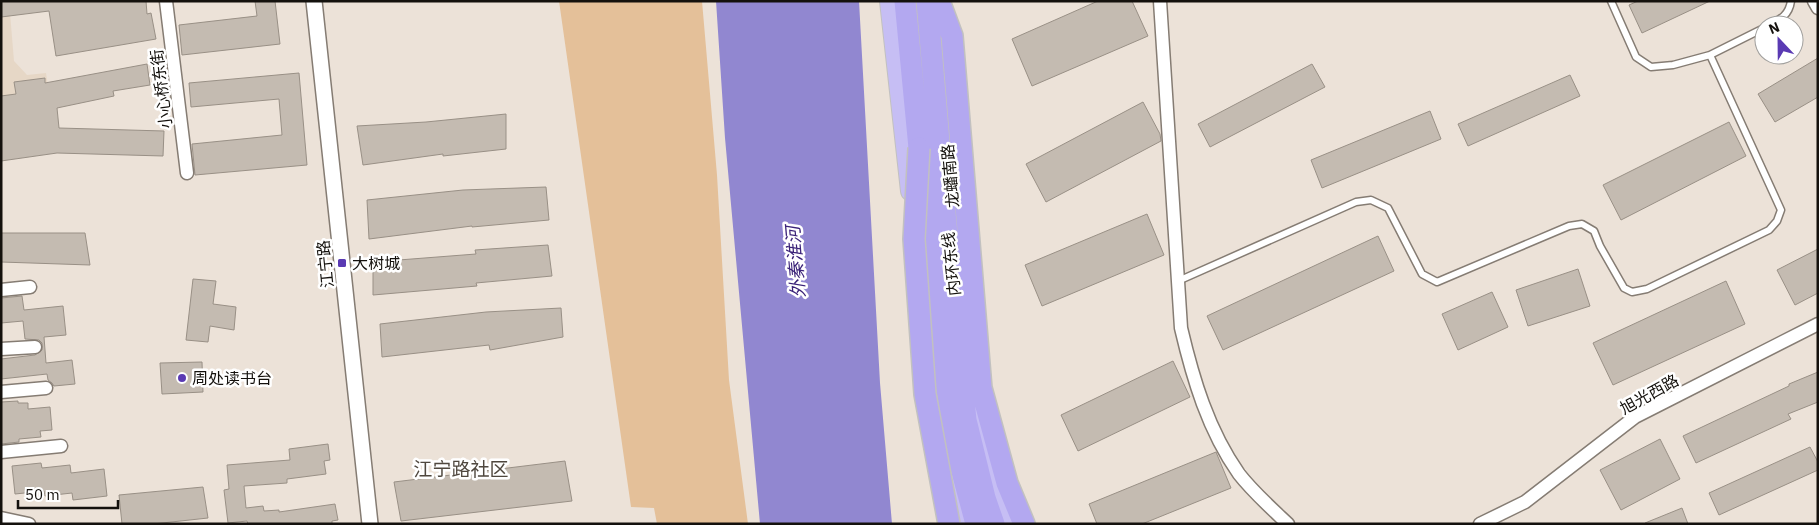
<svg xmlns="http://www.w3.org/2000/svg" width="1819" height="525" viewBox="0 0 1819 525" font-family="'IBM Plex Sans','Noto Sans SC',sans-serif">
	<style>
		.built { fill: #e6d7c6 }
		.green { fill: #e4c099 }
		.water { fill: #9187d0 }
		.building { fill: #c4bbb1; stroke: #999086 }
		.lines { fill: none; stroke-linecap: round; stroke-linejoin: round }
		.service-casing { stroke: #857c73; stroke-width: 9 }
		.minor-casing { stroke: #857c73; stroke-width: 15 }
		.tertiary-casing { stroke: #857c73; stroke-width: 18 }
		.primary-casing { stroke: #c2c1c0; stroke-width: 22 }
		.trunk-casing { stroke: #c2c1c0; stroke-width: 24 }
		.service { stroke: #fff; stroke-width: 6 }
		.minor { stroke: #fff; stroke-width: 12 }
		.tertiary { stroke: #fff; stroke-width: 15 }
		.primary { stroke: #c6bef4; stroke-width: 20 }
		.trunk { stroke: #b3a8f0; stroke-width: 21 }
		.trunk-bridge-casing { stroke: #c2c1c0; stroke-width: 24; stroke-linecap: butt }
		.trunk-bridge { stroke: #b3a8f0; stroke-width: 21 }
		.poi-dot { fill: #5a3ab3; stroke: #fff; stroke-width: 2 }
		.labels { text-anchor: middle; stroke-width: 5; stroke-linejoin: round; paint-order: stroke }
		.street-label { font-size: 16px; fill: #14110d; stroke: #fff }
		.poi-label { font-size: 16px; fill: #14110d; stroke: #fff; text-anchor: start }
		.water-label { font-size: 18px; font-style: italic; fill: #3a2278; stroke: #fff }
		.quarter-label { font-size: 19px; fill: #4f473e; stroke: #fff }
	</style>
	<rect width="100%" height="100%" fill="#ece2d8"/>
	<path class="built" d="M 1,1 L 9,1 L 14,61 L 27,75 L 46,73 L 52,113 L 1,120 Z"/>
	<path class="green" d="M 559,1 L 702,1 L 717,175 L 729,380 L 748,524 L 657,524 L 654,508 L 631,507 Z"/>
	<path class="water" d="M 716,1 L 859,1 L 880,383 L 892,524 L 760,524 L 725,138 Z"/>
	<path class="building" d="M 1,1 L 146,1 L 147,14 L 151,13 L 156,39 L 56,56 L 49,11 L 1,17 Z
		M 255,1 L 275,1 L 280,44 L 182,55 L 179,25 L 257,16 Z
		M 1098,1 L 1132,1 L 1148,36 L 1032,86 L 1012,39 Z
		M 1638,1 L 1710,1 L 1642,33 L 1629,5 Z
		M 1818,58 L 1818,97 L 1775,122 L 1758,94 Z
		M 147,64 L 150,85 L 113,91 L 114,96 L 57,108 L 59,128 L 164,131 L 163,156 L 57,153 L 1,161 L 1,96 L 16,94 L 14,82 L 45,78 L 45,83 Z
		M 1312,64 L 1325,87 L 1210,147 L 1198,124 Z
		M 299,73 L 307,165 L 195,175 L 192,144 L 282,135 L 279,99 L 191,107 L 189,83 Z
		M 1570,75 L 1580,96 L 1468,146 L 1458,124 Z
		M 1143,102 L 1160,134 L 1161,141 L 1046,202 L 1026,164 Z
		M 1430,111 L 1441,139 L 1322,188 L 1311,160 Z
		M 506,114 L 506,149 L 443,156 L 443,154 L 363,165 L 357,126 L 426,122 Z
		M 1729,122 L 1746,156 L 1621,220 L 1603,185 Z
		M 546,187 L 549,220 L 472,227 L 472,226 L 369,239 L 367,200 L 463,190 Z
		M 1147,214 L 1164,255 L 1042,306 L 1025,265 Z
		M 1,233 L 85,233 L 90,265 L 1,262 Z
		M 1378,236 L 1394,271 L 1223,350 L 1207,316 Z
		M 548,245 L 552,276 L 476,283 L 477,286 L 373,295 L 373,262 L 476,254 L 475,250 Z
		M 1818,249 L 1818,293 L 1795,305 L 1777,270 Z
		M 1578,269 L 1590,306 L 1528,326 L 1516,290 Z
		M 193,279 L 216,281 L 213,304 L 236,307 L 234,330 L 210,326 L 208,342 L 186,340 Z
		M 1726,281 L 1745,324 L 1613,385 L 1593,343 Z
		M 1492,292 L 1508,327 L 1458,350 L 1442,314 Z
		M 22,296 L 24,310 L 63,306 L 66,335 L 44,337 L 46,363 L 72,360 L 75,384 L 54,386 L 52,383 L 48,380 L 47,374 L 1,379 L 1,359 L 35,355 L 42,350 L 42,343 L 39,340 L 25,339 L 23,321 L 1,323 L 1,298 Z
		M 561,308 L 563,337 L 490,350 L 489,345 L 382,357 L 380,324 L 486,312 Z
		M 1173,361 L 1190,397 L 1078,451 L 1061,415 Z
		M 202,362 L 203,392 L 162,394 L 160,363 Z
		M 1818,372 L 1818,402 L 1788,414 L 1791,419 L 1696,463 L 1683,436 L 1789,386 L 1789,384 Z
		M 18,401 L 18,403 L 28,403 L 28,409 L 50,407 L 52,430 L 40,431 L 41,437 L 19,439 L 19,442 L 1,444 L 1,402 Z
		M 1660,439 L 1680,479 L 1621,510 L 1600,470 Z
		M 328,444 L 330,460 L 324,461 L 326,474 L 287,479 L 287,483 L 244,486 L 246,508 L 263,506 L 264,511 L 279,510 L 279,512 L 335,504 L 338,520 L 332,521 L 332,524 L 248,524 L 247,521 L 228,523 L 224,490 L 229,489 L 227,465 L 290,460 L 289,449 Z
		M 1810,447 L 1818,462 L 1818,470 L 1719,515 L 1709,493 Z
		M 1216,452 L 1231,488 L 1142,524 L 1097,524 L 1089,504 Z
		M 565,461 L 572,501 L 401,521 L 394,482 Z
		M 41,463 L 42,468 L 70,465 L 71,473 L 104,469 L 107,496 L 73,500 L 72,493 L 45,496 L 44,491 L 15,494 L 12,466 Z
		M 203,487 L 208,518 L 153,524 L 122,524 L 119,495 Z
		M 1682,508 L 1688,524 L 1645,524 L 1645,523 Z"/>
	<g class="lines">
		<g class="service-casing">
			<path id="service" d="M 1769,25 C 1781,19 1789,15 1791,1
				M 1710,55 L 1764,28
				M 1178,281 L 1356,202 L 1371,200 L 1388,208 L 1422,274 L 1437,282 L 1569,226 L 1582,224 L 1594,231 L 1600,246 L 1624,288 L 1632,292 L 1647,289 L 1769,230 L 1777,221 L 1781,210 L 1710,55 L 1673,65 L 1651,67 L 1636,57 L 1611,1"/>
		</g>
		<g class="minor-casing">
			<path id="minor" d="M 166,1 L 187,173
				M 1160,1 L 1181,328 C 1193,379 1208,430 1239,474 C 1253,492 1271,508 1288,524
				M 1814,1 L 1818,8
				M 1,290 L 30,287
				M 1,349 L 35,347
				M 1,392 L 46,388
				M 1,452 L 61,446
				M 1,518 L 29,524
				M 1480,524 L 1525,502 L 1635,417 L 1818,324"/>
		</g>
		<g class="tertiary-casing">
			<path id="tertiary" d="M 314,1 L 370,524"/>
		</g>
		<g class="primary-casing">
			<path id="primary" d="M 890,1 L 911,191
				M 978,400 L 981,435 L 1010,524
				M 947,454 L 963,524"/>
		</g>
		<g class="trunk-casing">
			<path id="trunk" d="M 905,1 L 919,148 L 944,371 L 957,453 L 976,524
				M 927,1 L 946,224 L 966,420 L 985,498 L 994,524
				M 939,1 L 952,36 L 981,388 L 1007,483 L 1024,524"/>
		</g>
		<use href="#service" class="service"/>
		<use href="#minor" class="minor"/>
		<use href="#tertiary" class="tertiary"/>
		<use href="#primary" class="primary"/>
		<use href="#trunk" class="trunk"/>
		<g class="trunk-bridge-casing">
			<path id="trunk-bridge" d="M 919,148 L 914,239 L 925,394 L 949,524"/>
		</g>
		<use href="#trunk-bridge" class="trunk-bridge"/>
	</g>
	<g class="poi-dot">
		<rect x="337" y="258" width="10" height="10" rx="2.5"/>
		<circle cx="182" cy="378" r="5"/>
	</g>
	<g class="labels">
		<g class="street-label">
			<text transform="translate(161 89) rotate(-97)" y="6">小心桥东街</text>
			<text transform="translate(950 176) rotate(-95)" y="6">龙蟠南路</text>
			<text transform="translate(325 264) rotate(-96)" y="6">江宁路</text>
			<text transform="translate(951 264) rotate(-96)" y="6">内环东线</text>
			<text transform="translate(1649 394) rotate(-29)" y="6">旭光西路</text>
		</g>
		<g class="poi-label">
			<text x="352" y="269">大树城</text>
			<text x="192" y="384">周处读书台</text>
		</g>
		<g class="water-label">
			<text transform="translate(796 262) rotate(-95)" y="6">外秦淮河</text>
		</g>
		<g class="quarter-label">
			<text x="461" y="476">江宁路社区</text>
		</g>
	</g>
	<rect width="1819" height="525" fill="none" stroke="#14110d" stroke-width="5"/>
	<g transform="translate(1779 40) rotate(338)"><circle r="24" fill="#ffffff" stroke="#a1a09e"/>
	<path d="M0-4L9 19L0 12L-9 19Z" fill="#5a3ab3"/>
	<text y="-8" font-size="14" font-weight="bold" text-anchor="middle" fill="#14110d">N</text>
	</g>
	<path d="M18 500v8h100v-8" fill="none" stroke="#14110d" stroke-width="2.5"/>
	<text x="25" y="500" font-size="15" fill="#14110d" stroke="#ffffff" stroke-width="4" paint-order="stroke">50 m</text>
</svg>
